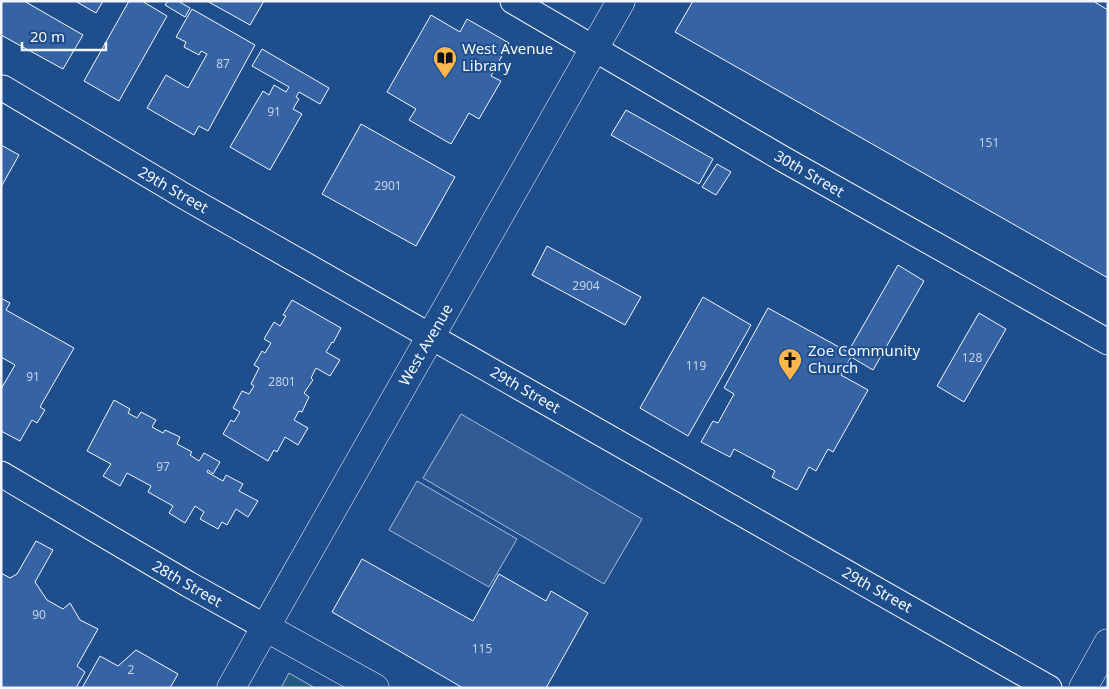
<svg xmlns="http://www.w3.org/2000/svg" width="1109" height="689" viewBox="0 0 1109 689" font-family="'Noto Sans',sans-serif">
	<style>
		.green { fill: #245a82; stroke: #a8bbd7 }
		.parking { fill: #305b95; stroke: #a8bbd7 }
		.building { fill: #3563a3; stroke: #f2f6ff }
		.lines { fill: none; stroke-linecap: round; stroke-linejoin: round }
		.street-casing { stroke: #f2f6ff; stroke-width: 27 }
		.secondary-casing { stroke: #f2f6ff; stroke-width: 29 }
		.street { stroke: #1f4e8c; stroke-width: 25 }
		.secondary { stroke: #1f4e8c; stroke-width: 28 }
		.labels { text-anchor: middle; stroke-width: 4; stroke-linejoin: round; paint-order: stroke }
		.number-label { font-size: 12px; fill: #c3d1e8 }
		.poi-label { font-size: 15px; fill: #f2f6ff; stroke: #1f4e8c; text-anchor: start }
		.street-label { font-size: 15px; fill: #f2f6ff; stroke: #1f4e8c }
	</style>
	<rect width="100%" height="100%" fill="#1f4e8c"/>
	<path class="green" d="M 289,673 L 315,688 L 281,688 Z"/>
	<path class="parking" d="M 461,414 L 642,519 L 604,584 L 423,478 Z
		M 417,481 L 517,539 L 489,587 L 389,530 Z"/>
	<path class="building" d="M 1,1 L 24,1 L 83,35 L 63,69 L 1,35 Z
		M 75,1 L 103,1 L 96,13 Z
		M 129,1 L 142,1 L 167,16 L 119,101 L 84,81 Z
		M 168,1 L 178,1 L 190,8 L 185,17 L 165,5 Z
		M 207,1 L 264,1 L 250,25 Z
		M 693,1 L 1093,1 L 1108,10 L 1108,278 L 675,32 Z
		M 192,9 L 255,45 L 208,131 L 199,126 L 194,135 L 147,108 L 166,75 L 188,88 L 207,54 L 201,51 L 199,55 L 184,47 L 186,42 L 176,37 Z
		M 431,15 L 460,32 L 467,19 L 509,43 L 491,76 L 501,81 L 479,119 L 469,113 L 451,144 L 409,120 L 416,109 L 387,92 Z
		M 262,49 L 329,88 L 320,104 L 299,92 L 296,97 L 299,99 L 293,109 L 302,114 L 270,170 L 230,147 L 263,91 L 269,95 L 274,85 L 286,92 L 289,87 L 252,66 Z
		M 626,110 L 713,159 L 699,184 L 611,135 Z
		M 361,124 L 455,177 L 416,246 L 322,194 Z
		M 1,145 L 19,155 L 1,187 Z
		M 717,164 L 731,172 L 716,195 L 702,187 Z
		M 547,246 L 641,297 L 625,325 L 532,275 Z
		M 898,265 L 924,281 L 873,370 L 851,357 L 841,375 L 868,390 L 833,452 L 828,449 L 816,471 L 809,467 L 797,490 L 772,477 L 775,471 L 734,449 L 730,457 L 701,442 L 713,421 L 718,423 L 734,394 L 724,388 L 768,308 L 848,352 Z
		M 703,297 L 751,325 L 688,436 L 640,408 Z
		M 1,298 L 10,303 L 6,310 L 74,348 L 40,407 L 45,410 L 37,423 L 32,420 L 20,441 L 1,431 L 1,389 L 15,365 L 1,357 Z
		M 292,300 L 341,328 L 333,343 L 332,342 L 326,352 L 340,360 L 330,376 L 316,368 L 311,378 L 313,380 L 304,393 L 309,397 L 302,412 L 299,411 L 294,420 L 308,428 L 298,445 L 285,437 L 277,452 L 274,450 L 268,461 L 223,434 L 231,420 L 234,422 L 240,412 L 233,408 L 242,391 L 249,394 L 254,386 L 251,384 L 259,368 L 254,365 L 262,351 L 265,353 L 271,343 L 264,339 L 274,322 L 280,326 L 286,316 L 283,315 Z
		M 979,313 L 1006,329 L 964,402 L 937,386 Z
		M 114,400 L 130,409 L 128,413 L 137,418 L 141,412 L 156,420 L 152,427 L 163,433 L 165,430 L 180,437 L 177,444 L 192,452 L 190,455 L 199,461 L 204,453 L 220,462 L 213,474 L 208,470 L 207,472 L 223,481 L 226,475 L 243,484 L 239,491 L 258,501 L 248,517 L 236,509 L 227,525 L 222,522 L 218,529 L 200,519 L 204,512 L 195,506 L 185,523 L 169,513 L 173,506 L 148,492 L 151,486 L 127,473 L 120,486 L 103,476 L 111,464 L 87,451 Z
		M 36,541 L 53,550 L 35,582 L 47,600 L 63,609 L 70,603 L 80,620 L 98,629 L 77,666 L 85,672 L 76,688 L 1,688 L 1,573 L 10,578 L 17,574 Z
		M 362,559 L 473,621 L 499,574 L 546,601 L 551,591 L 588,613 L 546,688 L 463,688 L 332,612 Z
		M 136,650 L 178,674 L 170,688 L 82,688 L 100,656 L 118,666 Z"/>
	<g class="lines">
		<g class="street-casing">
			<path id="street" d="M 513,1 L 783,159 L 1108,342
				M 3,88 L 189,199 L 1049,688
				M 1,474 L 188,584 L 265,627"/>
		</g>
		<g class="secondary-casing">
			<path id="secondary" d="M 265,627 L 375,688
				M 231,688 L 621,1
				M 1083,688 L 1108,643"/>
		</g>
		<use href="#street" class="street"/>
		<use href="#secondary" class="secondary"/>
	</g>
	<defs>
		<g id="library-pin" transform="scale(1.25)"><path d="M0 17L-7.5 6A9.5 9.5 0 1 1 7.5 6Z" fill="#ffb74d" stroke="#1f4e8c"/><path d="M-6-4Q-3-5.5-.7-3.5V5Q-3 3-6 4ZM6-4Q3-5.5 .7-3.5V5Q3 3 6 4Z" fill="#111"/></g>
		<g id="church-pin" transform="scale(1.25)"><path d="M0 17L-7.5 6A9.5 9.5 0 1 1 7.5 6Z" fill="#ffb74d" stroke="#1f4e8c"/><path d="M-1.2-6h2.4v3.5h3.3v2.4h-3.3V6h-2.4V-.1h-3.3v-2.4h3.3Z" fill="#111"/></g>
	</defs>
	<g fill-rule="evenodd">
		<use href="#library-pin" x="445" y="58"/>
		<use href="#church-pin" x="790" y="360"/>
	</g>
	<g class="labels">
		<g class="number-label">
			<text x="223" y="68">87</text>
			<text x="274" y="116">91</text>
			<text x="989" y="147">151</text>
			<text x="388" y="190">2901</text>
			<text x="586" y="290">2904</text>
			<text x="972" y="362">128</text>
			<text x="696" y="370">119</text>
			<text x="33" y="381">91</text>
			<text x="282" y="386">2801</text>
			<text x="163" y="471">97</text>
			<text x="39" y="619">90</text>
			<text x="482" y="653">115</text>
			<text x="131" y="674">2</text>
		</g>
		<g class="poi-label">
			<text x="462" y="54">West Avenue<tspan x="462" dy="17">Library</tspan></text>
			<text x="808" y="356">Zoe Community<tspan x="808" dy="17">Church</tspan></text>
		</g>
		<g class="street-label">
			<text transform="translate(809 174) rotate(30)" y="5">30th Street</text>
			<text transform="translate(173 190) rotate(30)" y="5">29th Street</text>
			<text transform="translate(426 345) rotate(-60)" y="5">West Avenue</text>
			<text transform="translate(525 390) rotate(30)" y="5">29th Street</text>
			<text transform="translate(187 584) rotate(30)" y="5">28th Street</text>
			<text transform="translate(877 590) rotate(29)" y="5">29th Street</text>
		</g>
	</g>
	<rect width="1109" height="689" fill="none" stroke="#f2f6ff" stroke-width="5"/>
	<path d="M22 42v8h84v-8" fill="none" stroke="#f2f6ff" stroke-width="2.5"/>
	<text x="30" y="42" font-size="15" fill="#f2f6ff" stroke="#1f4e8c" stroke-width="4" paint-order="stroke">20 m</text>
</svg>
